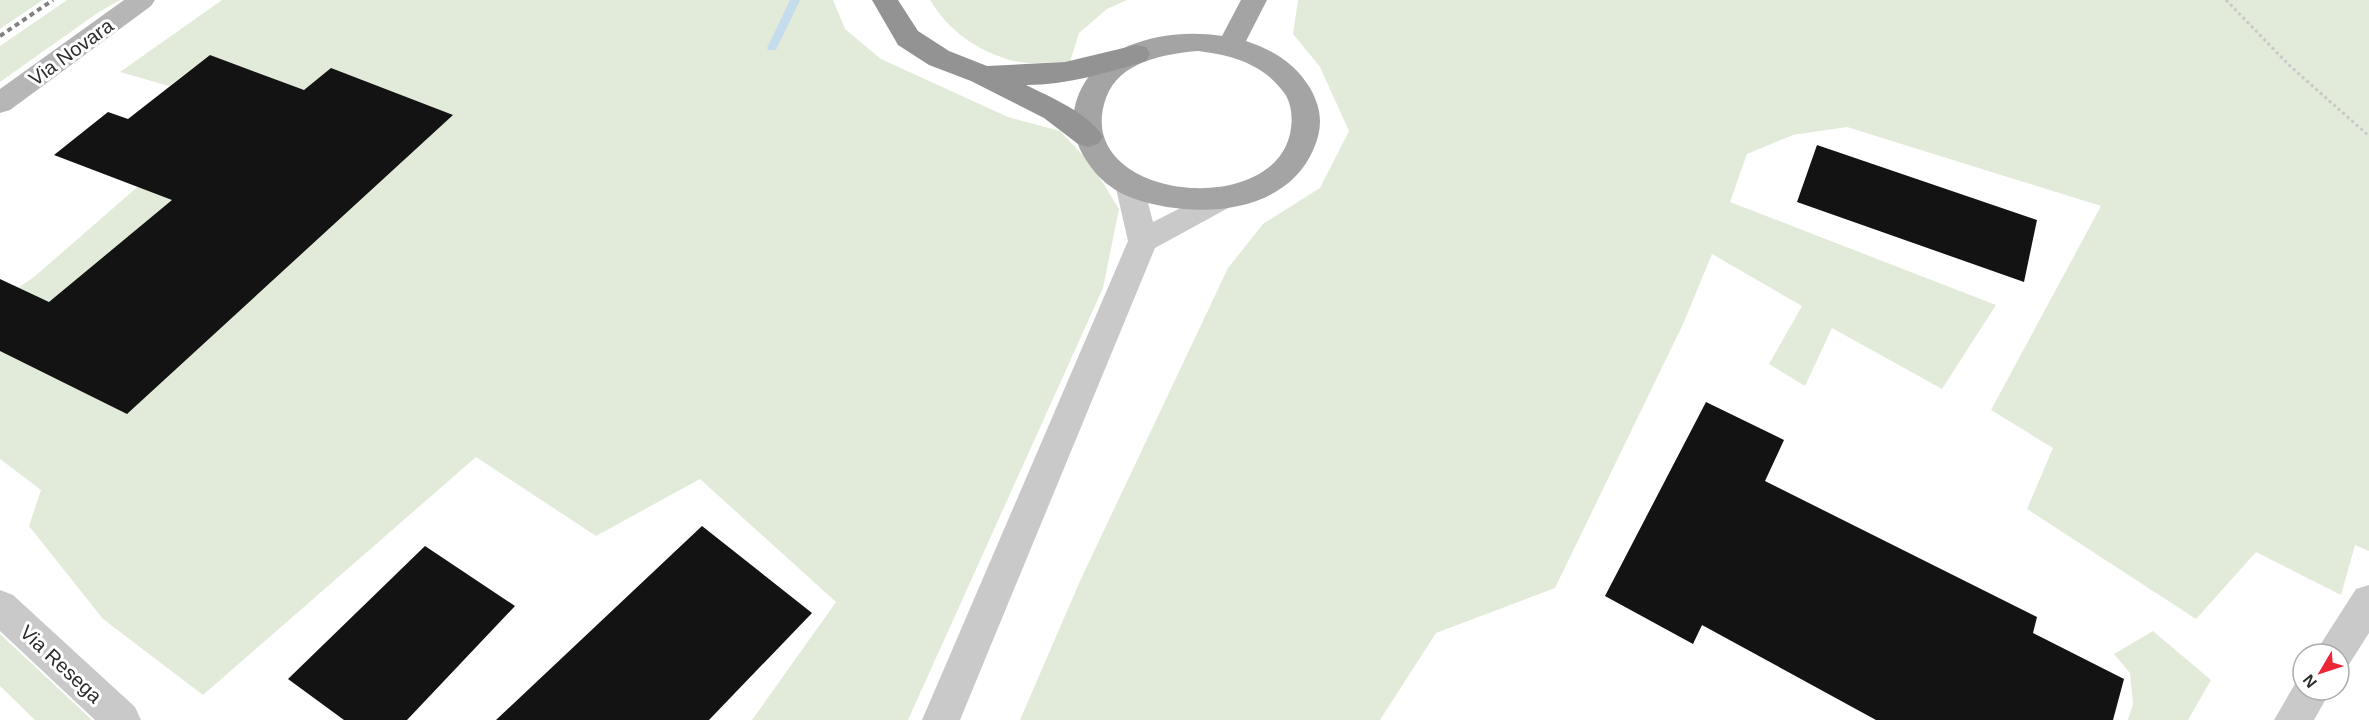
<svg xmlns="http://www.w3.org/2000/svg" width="2369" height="720" viewBox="0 0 2369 720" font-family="Helvetica,sans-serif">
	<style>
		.green { fill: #e2ebd9 }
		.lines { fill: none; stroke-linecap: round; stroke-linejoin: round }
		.stream { fill: #c4dcec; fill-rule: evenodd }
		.building { fill: #131313 }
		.path { stroke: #c9c9c9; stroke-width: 3; stroke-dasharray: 3 3; stroke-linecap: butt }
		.street { fill: #c9c9c9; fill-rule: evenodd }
		.secondary { fill: #b6b6b6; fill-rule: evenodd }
		.primary { fill: #a4a4a4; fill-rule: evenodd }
		.highway { fill: #939393; fill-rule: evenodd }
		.rail { stroke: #818181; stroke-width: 4; stroke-dasharray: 5 4; stroke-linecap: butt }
		.labels { text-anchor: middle; stroke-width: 6; stroke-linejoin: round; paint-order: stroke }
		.street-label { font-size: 20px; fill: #2c2c2c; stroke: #fff }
	</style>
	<rect width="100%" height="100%" fill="#fff"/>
	<path class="green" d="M 0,0 L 43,0 L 0,29 Z
		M 67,0 L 120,0 L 96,14 L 0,82 L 0,46 Z
		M 222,0 L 833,0 L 845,29 L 881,59 L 1008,117 L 1060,131 L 1092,165 L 1119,209 L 1103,288 L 908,720 L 752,720 L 836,602 L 700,479 L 596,536 L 476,457 L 203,695 L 103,619 L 29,526 L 41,490 L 0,459 L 0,300 L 34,277 L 265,76 L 210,55 L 169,86 L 120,72 Z
		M 930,0 L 1127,0 L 1107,9 L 1079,33 L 1070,62 C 1051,62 1027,65 1010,60 C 976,50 948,30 930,0 Z
		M 1298,0 L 2369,0 L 2369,551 L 2355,545 L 2341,595 L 2256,552 L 2196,619 L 2027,509 L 2053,448 L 1991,410 L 2101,206 L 1847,127 L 1793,135 L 1747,154 L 1730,202 L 1996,305 L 1942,389 L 1832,328 L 1805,386 L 1769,364 L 1802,306 L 1712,254 L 1684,322 L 1555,588 L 1436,633 L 1380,720 L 1020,720 L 1080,581 L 1228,268 L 1263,224 L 1320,188 L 1349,131 L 1320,67 L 1293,34 Z
		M 2153,631 L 2211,680 L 2188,720 L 2128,720 L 2133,704 L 2130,673 L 2114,654 Z
		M 0,634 L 92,720 L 35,720 L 0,686 Z"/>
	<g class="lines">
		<path class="stream" d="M 790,0 L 800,0 L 776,50 L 768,50 L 767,48 Z"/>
	</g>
	<path class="building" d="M 210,55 L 304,90 L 331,68 L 453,115 L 127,414 L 0,351 L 0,279 L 49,302 L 172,200 L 54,155 L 108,112 L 128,119 Z
		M 1817,145 L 2037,220 L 2024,282 L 1797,202 Z
		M 1706,402 L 1784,440 L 1765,481 L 2037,617 L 2033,633 L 2124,679 L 2113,720 L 1876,720 L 1702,625 L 1693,644 L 1605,596 Z
		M 702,526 L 812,613 L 709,720 L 496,720 Z
		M 425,546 L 515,606 L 407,720 L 344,720 L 288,679 Z"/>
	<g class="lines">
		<path class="path" d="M 2226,0 L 2290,66 L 2369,136"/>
		<path class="street" d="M 1129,173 L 1139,177 L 1143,184 L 1153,222 L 1220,188 L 1230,191 L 1234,199 L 1230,207 L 1155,248 L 960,720 L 922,720 L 1128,241 L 1115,184 L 1119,177 Z
			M 2369,585 L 2369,633 L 2348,666 L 2339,670 L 2339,654 L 2317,654 L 2322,642 L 2356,589 Z
			M 0,590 L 13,595 L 135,707 L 141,720 L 95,720 L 0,631 Z
			M 2303,676 L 2303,690 L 2331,690 L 2314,720 L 2274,720 L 2299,677 Z"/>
		<path class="secondary" d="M 124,0 L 155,0 L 151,6 L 10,110 L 0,113 L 0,89 Z"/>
		<path class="primary" d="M 1241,0 L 1267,0 L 1246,41 C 1273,50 1295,63 1310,88 C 1322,109 1323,127 1314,148 C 1286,216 1194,219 1135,199 C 1114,192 1098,179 1086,160 C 1057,115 1082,67 1128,46 C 1157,34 1191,31 1222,36 ZM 1198,51 C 1232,55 1264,64 1285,94 C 1292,105 1293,120 1290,134 C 1270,222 1070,198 1106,98 C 1119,61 1165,54 1198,51 Z"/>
		<path class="highway" d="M 872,0 L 898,0 L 918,31 L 949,51 L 987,66 L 1065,62 L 1136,45 L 1146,47 L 1150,54 L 1146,61 C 1107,73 1067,85 1026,85 C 1050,97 1089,113 1103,137 L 1098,144 L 1088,147 L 1078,144 L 1044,118 L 971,81 L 929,65 L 898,45 Z"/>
		<path class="rail" d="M 0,36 L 53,0"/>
	</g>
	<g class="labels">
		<g class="street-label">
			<text transform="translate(71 52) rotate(-36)" y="7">Via Novara</text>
			<text transform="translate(61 664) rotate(43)" y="7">Via Resega</text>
		</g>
	</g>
	<g transform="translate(2321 672) rotate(231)"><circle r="28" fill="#ffffff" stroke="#ababab" stroke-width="1.5"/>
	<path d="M0-4.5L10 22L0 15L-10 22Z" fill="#eb2636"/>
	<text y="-9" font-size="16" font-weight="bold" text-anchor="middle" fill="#2c2c2c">N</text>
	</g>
</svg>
